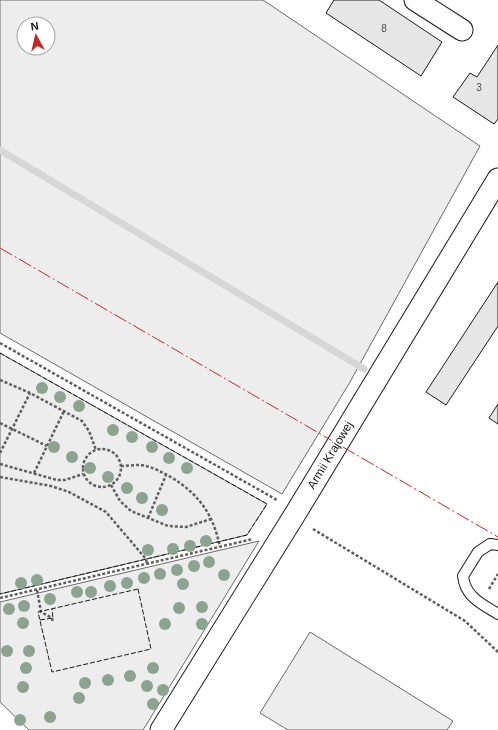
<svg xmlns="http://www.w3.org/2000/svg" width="498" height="730" viewBox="0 0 498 730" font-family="Arial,sans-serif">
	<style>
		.green { fill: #ededed; stroke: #6a6a6a; fill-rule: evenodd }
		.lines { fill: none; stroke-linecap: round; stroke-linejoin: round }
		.stream { stroke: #d7d7d7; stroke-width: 7 }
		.building { fill: #e6e6e6; stroke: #1a1a1a }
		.lane-casing { stroke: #1a1a1a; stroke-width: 12 }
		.street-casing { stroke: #1a1a1a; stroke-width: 23 }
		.path { stroke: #5f5f5f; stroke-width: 2.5; stroke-dasharray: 3 2; stroke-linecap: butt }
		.lane { stroke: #fff; stroke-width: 10 }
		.street { stroke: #fff; stroke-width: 21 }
		.fence { stroke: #1a1a1a; stroke-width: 1; stroke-dasharray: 5 2; stroke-linecap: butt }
		.power { stroke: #c62828; stroke-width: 1; stroke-dasharray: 14 3 2 3; stroke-linecap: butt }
		.tree { fill: #8aa48f }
		.labels { text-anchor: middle; stroke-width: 3; stroke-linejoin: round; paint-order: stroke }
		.number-label { font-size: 10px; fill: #4d4d4d }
		.street-label { font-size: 12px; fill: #1a1a1a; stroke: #fff }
	</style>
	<rect width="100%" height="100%" fill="#fff"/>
	<path class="green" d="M 0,0 L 263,0 L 480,146 L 350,382 L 282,494 L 0,333 ZM 24,24 L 48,24 L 48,48 L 24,48 Z
		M 0,353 L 267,504 L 247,535 L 0,594 Z
		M 259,541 L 143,730 L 29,730 L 0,702 L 0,602 Z
		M 310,632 L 453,721 L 447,730 L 288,730 L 260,713 Z"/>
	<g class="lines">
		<path class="stream" d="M 0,150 L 364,369"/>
	</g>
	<path class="building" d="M 334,0 L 379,0 L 442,42 L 421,76 L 326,13 Z
		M 498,45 L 498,119 L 494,124 L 453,97 L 470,73 L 477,77 Z
		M 498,282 L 498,326 L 446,405 L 426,392 Z
		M 498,404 L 498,424 L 489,418 Z"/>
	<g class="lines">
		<g class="lane-casing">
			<path id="lane" d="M 498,545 L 490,544 L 478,552 L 463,576 C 465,597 482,604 498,614"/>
		</g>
		<g class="street-casing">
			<path id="street" d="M 415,0 L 462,30
				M 161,730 L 297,511 L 498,179"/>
		</g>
		<path class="path" d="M 0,343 L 277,500
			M 0,380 L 30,393 L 82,421 L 89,431 L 96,450
			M 0,423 L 47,446
			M83 468a19 19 0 1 1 38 0a19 19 0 1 1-38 0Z
			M 0,453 L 30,393
			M 0,464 L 57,480 L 65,480 L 83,474
			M 121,466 C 127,466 134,465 140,465 C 150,466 160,471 169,476 C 198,493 213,513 220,547
			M 34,473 L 64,411
			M 0,477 L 51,486 L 69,492 L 106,512 L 146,559 L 147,564
			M 111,485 L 120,501 L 131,511 L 168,526 L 186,527 L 211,519
			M 148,518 L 166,475
			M 313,529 L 465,621 L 498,652
			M 489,589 L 498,574
			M 37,590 L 41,612 L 52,618 L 53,623
			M 0,598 L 253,539"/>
		<use href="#lane" class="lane"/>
		<use href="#street" class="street"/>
		<path class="fence" d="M 0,353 L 267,504 L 247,535 L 0,594
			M 138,589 L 151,649 L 52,672 L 38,612 Z
			M 40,620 L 53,618 L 52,609"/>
		<path class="power" d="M 0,248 L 498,537"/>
	</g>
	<g class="tree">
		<circle cx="42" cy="388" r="6"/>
		<circle cx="60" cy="397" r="6"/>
		<circle cx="79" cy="406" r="6"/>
		<circle cx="113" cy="430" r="6"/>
		<circle cx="132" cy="437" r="6"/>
		<circle cx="54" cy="447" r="6"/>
		<circle cx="152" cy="447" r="6"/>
		<circle cx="72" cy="457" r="6"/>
		<circle cx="169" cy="458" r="6"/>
		<circle cx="90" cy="468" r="6"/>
		<circle cx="187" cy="468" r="6"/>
		<circle cx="108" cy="477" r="6"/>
		<circle cx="127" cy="488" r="6"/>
		<circle cx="142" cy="498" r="6"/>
		<circle cx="162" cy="510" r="6"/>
		<circle cx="206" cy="541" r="6"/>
		<circle cx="190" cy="546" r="6"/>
		<circle cx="173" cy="549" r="6"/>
		<circle cx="148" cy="550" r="6"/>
		<circle cx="209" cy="562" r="6"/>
		<circle cx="194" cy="566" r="6"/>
		<circle cx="177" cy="570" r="6"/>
		<circle cx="160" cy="574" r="6"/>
		<circle cx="224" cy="575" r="6"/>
		<circle cx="144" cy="578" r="6"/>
		<circle cx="37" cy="580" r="6"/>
		<circle cx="21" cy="583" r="6"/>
		<circle cx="127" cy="583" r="6"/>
		<circle cx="183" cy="584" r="6"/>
		<circle cx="110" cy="586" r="6"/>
		<circle cx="77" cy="592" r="6"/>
		<circle cx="91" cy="592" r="6"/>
		<circle cx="50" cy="599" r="6"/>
		<circle cx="24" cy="606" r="6"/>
		<circle cx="202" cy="607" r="6"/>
		<circle cx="179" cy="608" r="6"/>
		<circle cx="9" cy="609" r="6"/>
		<circle cx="23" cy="623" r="6"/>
		<circle cx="165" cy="624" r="6"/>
		<circle cx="202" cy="624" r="6"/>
		<circle cx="7" cy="651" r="6"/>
		<circle cx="29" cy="651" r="6"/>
		<circle cx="26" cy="668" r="6"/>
		<circle cx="153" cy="668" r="6"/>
		<circle cx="130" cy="676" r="6"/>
		<circle cx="108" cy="680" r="6"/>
		<circle cx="85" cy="683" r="6"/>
		<circle cx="147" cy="686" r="6"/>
		<circle cx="23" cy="687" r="6"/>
		<circle cx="163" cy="690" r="6"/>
		<circle cx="79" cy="698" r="6"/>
		<circle cx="153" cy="704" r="6"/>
		<circle cx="50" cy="717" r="6"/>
		<circle cx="20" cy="720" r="6"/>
	</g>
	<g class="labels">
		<g class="number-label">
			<text x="384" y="32">8</text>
			<text x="479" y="91">3</text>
		</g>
		<g class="street-label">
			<text transform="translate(330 455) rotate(-59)" y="4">Armii Krajowej</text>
		</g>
	</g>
	<g transform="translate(36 36) rotate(352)"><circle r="19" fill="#ffffff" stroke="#a3a3a3"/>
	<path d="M0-3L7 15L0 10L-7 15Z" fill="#c62828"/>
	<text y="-6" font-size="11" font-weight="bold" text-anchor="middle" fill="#1a1a1a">N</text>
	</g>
</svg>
